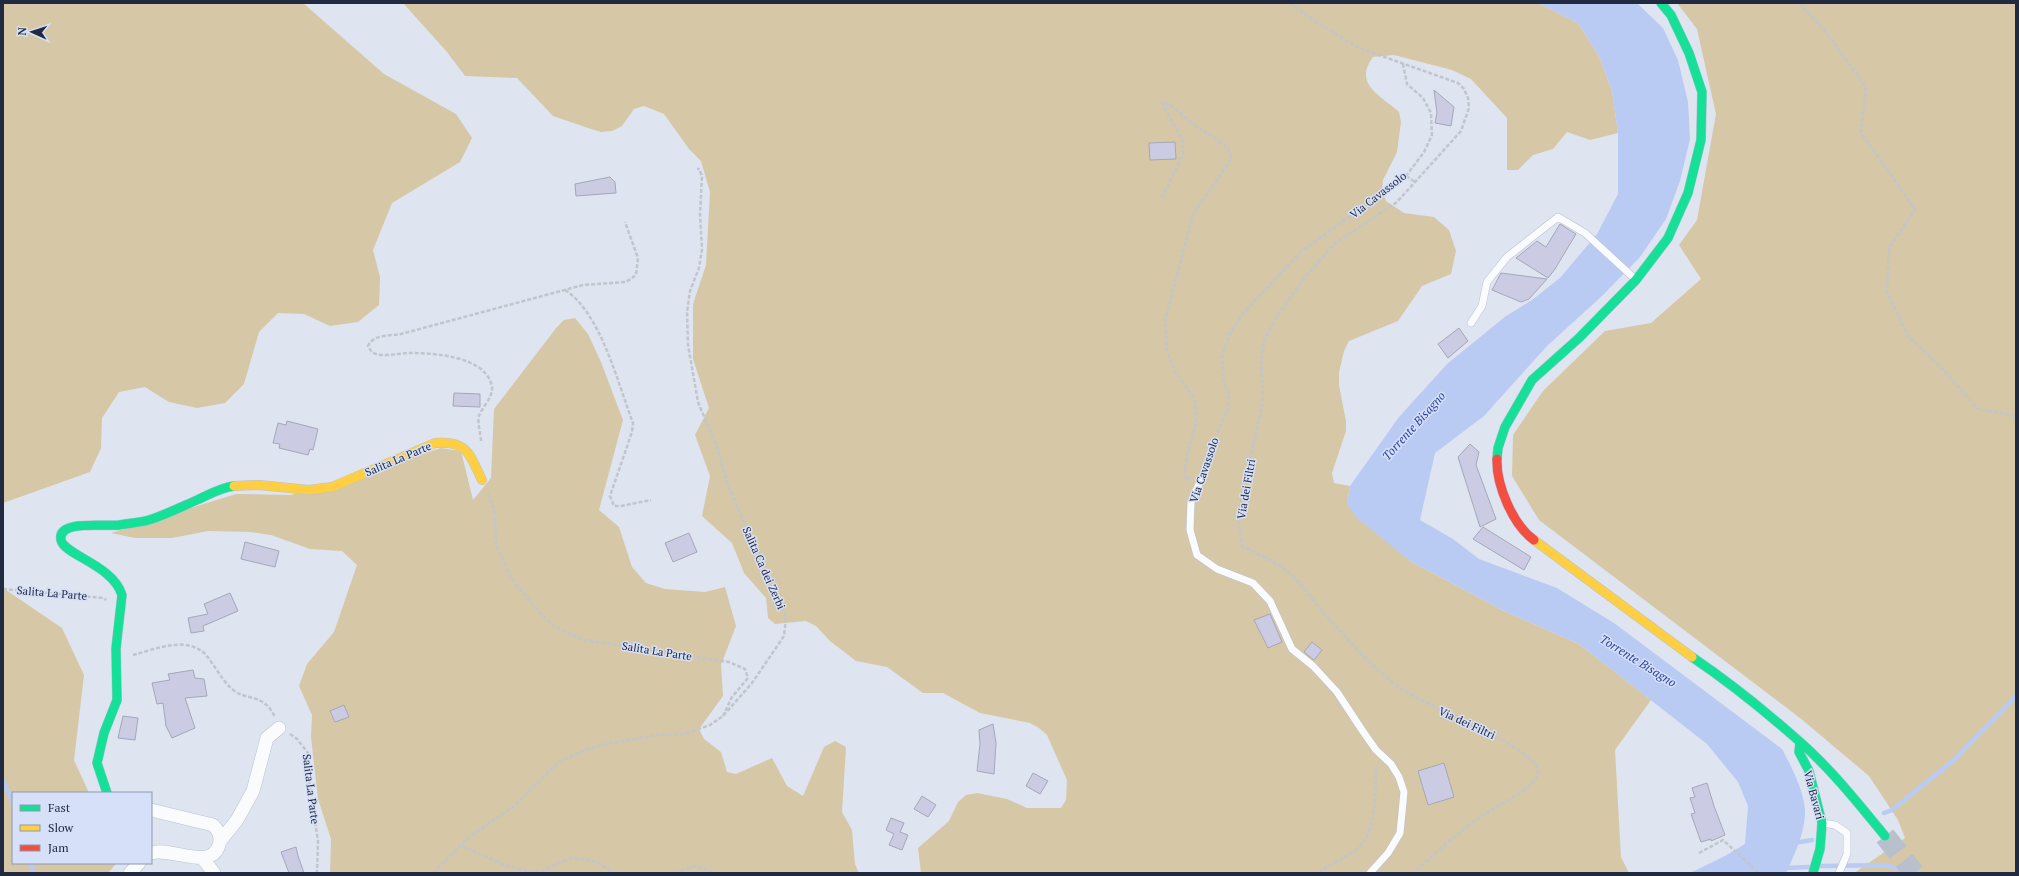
<svg xmlns="http://www.w3.org/2000/svg" width="2019" height="876" viewBox="0 0 2019 876" font-family="'PT Serif',serif">
	<style>
		.green { fill: #d6c8a6 }
		.water { fill: #bacbf3 }
		.lines { fill: none; stroke-linecap: round; stroke-linejoin: round }
		.stream { stroke: #bacbf3; stroke-width: 4.5 }
		.building { fill: #cbcce3; stroke: #a5a7b7 }
		.primary-tunnel { stroke: #b8bfcd; stroke-width: 21; stroke-dasharray: 21 10; stroke-linecap: butt }
		.lane-casing { stroke: #bac1d1; stroke-width: 8 }
		.street-casing { stroke: #bac1d1; stroke-width: 14 }
		.fast-casing { stroke: #bac1d1; stroke-width: 10 }
		.slow-casing { stroke: #bac1d1; stroke-width: 10 }
		.jam-casing { stroke: #bac1d1; stroke-width: 10 }
		.path { stroke: #c2c5cb; stroke-width: 2.5; stroke-dasharray: 4 2; stroke-linecap: butt }
		.lane { stroke: #fafbfd; stroke-width: 7 }
		.street { stroke: #fafbfd; stroke-width: 13 }
		.fast { stroke: #16e098; stroke-width: 9 }
		.slow { stroke: #ffcf43; stroke-width: 9 }
		.jam { stroke: #f24e42; stroke-width: 9 }
		.labels { text-anchor: middle; stroke-width: 3; stroke-linejoin: round; paint-order: stroke }
		.street-label { font-size: 11px; fill: #212a41; stroke: #d6e0f8 }
		.water-label { font-size: 12px; font-style: italic; fill: #2842a2; stroke: #d6e0f8 }
	</style>
	<rect width="100%" height="100%" fill="#dee4f0"/>
	<path class="green" d="M 3,3 L 303,3 L 384,74 L 456,114 L 472,138 L 460,162 L 392,203 L 373,250 L 380,277 L 379,305 L 358,322 L 330,326 L 304,314 L 278,313 L 259,332 L 244,384 L 225,403 L 197,408 L 169,402 L 145,387 L 119,392 L 102,418 L 101,448 L 90,472 L 3,503 Z
		M 403,3 L 1538,3 L 1578,23 L 1599,56 L 1612,91 L 1618,133 L 1590,140 L 1567,132 L 1553,149 L 1533,155 L 1518,170 L 1507,170 L 1507,118 L 1471,79 L 1452,70 L 1394,55 L 1373,57 C 1353,84 1380,95 1399,112 L 1401,122 L 1397,152 L 1383,180 L 1382,191 L 1386,201 L 1404,213 L 1434,217 L 1449,230 L 1456,251 L 1451,274 L 1422,286 L 1398,321 L 1349,341 L 1344,351 L 1339,372 L 1339,385 L 1346,421 L 1346,431 L 1332,473 L 1334,483 L 1350,486 L 1347,504 L 1410,561 L 1504,611 L 1579,644 L 1651,700 L 1615,750 L 1621,857 L 1629,873 L 921,873 L 918,848 L 949,821 L 958,802 L 966,795 L 977,793 L 1007,799 L 1027,808 L 1061,808 L 1066,800 L 1067,780 L 1047,735 L 1039,728 L 1030,723 L 980,713 L 943,693 L 923,693 L 887,667 L 856,661 L 830,641 L 816,626 L 806,621 L 775,624 L 768,618 L 766,598 L 744,573 L 732,543 L 702,516 L 710,476 L 695,435 L 709,408 L 693,359 L 693,304 L 706,265 L 710,192 L 701,161 L 689,149 L 664,114 L 644,106 L 634,109 L 622,126 L 612,131 L 601,132 L 591,129 L 553,116 L 517,78 L 465,76 L 447,52 Z
		M 1677,3 L 2016,3 L 2016,873 L 1854,873 L 1905,838 L 1898,820 L 1869,776 L 1800,718 L 1539,520 L 1512,476 L 1513,435 L 1543,391 L 1605,331 L 1651,323 L 1701,279 L 1679,245 L 1697,220 L 1716,114 L 1697,29 Z
		M 575,318 L 588,334 L 601,362 L 623,420 L 599,510 L 619,527 L 632,567 L 646,583 L 665,589 L 705,592 L 725,587 L 736,626 L 721,665 L 723,696 L 699,729 L 704,739 L 721,752 L 727,772 L 736,774 L 772,758 L 787,786 L 803,796 L 824,747 L 835,741 L 846,747 L 842,812 L 852,830 L 855,864 L 859,873 L 330,873 L 331,839 L 318,799 L 311,737 L 312,715 L 299,686 L 307,664 L 334,632 L 357,565 L 342,551 L 310,549 L 271,535 L 250,532 L 208,531 L 172,538 L 135,538 L 111,533 L 236,494 L 291,495 L 441,448 L 461,451 L 473,500 L 491,478 L 494,409 L 557,327 L 564,320 Z
		M 3,588 L 62,628 L 84,675 L 74,760 L 89,793 L 13,793 L 13,863 L 115,863 L 115,865 L 108,873 L 3,873 Z"/>
	<path class="water" d="M 1538,3 L 1637,3 L 1663,28 L 1678,60 L 1688,102 L 1690,139 L 1680,181 L 1666,219 L 1640,257 L 1602,296 L 1547,346 L 1484,416 L 1435,453 L 1420,520 L 1453,539 L 1479,559 L 1557,588 L 1614,623 L 1782,749 C 1791,766 1804,791 1805,810 C 1806,830 1794,856 1786,873 L 1690,873 L 1725,856 L 1745,844 L 1748,806 L 1738,782 L 1707,744 L 1579,644 L 1504,611 L 1410,561 L 1357,518 L 1347,504 L 1350,486 L 1399,417 L 1447,364 L 1506,316 L 1532,300 L 1560,278 L 1597,234 L 1618,194 L 1618,133 L 1612,91 L 1599,56 L 1578,23 Z"/>
	<g class="lines">
		<path class="stream" d="M 3,781 L 13,802
			M 1884,813 L 1892,810 L 1954,760 L 2016,696
			M 1794,843 L 1812,840
			M 30,863 L 34,873
			M 1821,866 L 1884,865 L 1918,873
			M 1785,868 L 1809,867"/>
	</g>
	<path class="building" d="M 1434,90 L 1454,107 L 1451,126 L 1435,123 L 1437,113 Z
		M 1175,142 L 1176,159 L 1150,160 L 1149,143 Z
		M 610,177 L 615,182 L 616,193 L 576,196 L 575,184 Z
		M 1560,224 L 1576,234 L 1555,269 L 1548,278 L 1516,258 L 1537,241 L 1546,247 Z
		M 1501,273 L 1547,279 L 1529,299 L 1521,302 L 1492,290 Z
		M 1459,328 L 1468,341 L 1448,358 L 1438,344 Z
		M 454,393 L 480,394 L 480,407 L 453,406 Z
		M 287,421 L 318,429 L 313,450 L 310,449 L 308,455 L 279,448 L 280,444 L 273,443 L 278,423 L 286,425 Z
		M 1470,444 L 1479,452 L 1476,465 L 1496,519 L 1480,527 L 1458,457 Z
		M 1483,527 L 1531,557 L 1524,570 L 1473,539 Z
		M 689,533 L 697,552 L 673,562 L 665,543 Z
		M 245,542 L 279,551 L 275,567 L 241,559 Z
		M 230,593 L 238,611 L 203,626 L 204,631 L 191,633 L 188,618 L 208,614 L 204,604 Z
		M 1270,614 L 1282,642 L 1268,648 L 1254,620 Z
		M 1312,642 L 1322,650 L 1314,660 L 1304,652 Z
		M 193,670 L 195,678 L 204,679 L 207,696 L 185,698 L 195,728 L 172,738 L 166,726 L 163,703 L 157,704 L 152,683 L 170,680 L 168,674 Z
		M 344,705 L 349,717 L 335,722 L 330,711 Z
		M 123,716 L 138,718 L 135,740 L 118,738 Z
		M 993,724 L 996,743 L 994,774 L 977,771 L 980,744 L 979,730 Z
		M 1444,763 L 1454,797 L 1428,805 L 1418,771 Z
		M 1033,773 L 1048,781 L 1040,794 L 1026,786 Z
		M 1707,783 L 1714,806 L 1725,835 L 1711,841 L 1711,839 L 1701,842 L 1691,814 L 1695,813 L 1690,798 L 1695,797 L 1692,788 Z
		M 922,796 L 936,805 L 928,817 L 914,809 Z
		M 891,818 L 904,823 L 900,832 L 908,835 L 902,850 L 889,845 L 894,834 L 886,830 Z
		M 296,847 L 298,856 L 304,873 L 289,873 L 281,852 Z"/>
	<g class="lines">
		<path class="primary-tunnel" d="M 1885,836 L 1914,873"/>
		<g class="lane-casing">
			<path id="lane" d="M 1471,323 L 1482,306 L 1487,282 L 1507,257 L 1558,217 L 1585,233 L 1634,278
				M 1214,442 L 1206,468 L 1191,502 L 1190,530 L 1197,555 L 1217,569 L 1253,583 L 1270,601 L 1292,649 L 1313,666 L 1337,692 L 1362,730 L 1376,750 L 1391,764 L 1399,777 L 1404,792 L 1400,833 L 1388,853 L 1370,873
				M 1822,823 L 1835,825 L 1847,833 L 1847,854 L 1839,873"/>
		</g>
		<g class="street-casing">
			<path id="street" d="M 151,810 L 213,825 C 219,831 222,837 219,845 C 211,872 170,846 151,853
				M 221,840 L 237,820 L 253,791 L 267,738 L 279,728
				M 203,859 L 214,873
				M 130,873 L 139,863"/>
		</g>
		<g class="fast-casing">
			<path id="fast" d="M 1497,459 L 1498,448 L 1505,427 L 1532,380 L 1579,338 L 1636,280 L 1668,238 L 1688,193 L 1701,140 L 1702,92 L 1689,53 L 1671,15 L 1661,3
				M 1692,657 C 1729,682 1765,711 1799,741 C 1831,769 1858,803 1885,836
				M 1800,742 L 1799,752 L 1809,771 L 1822,823 L 1820,849 L 1813,873
				M 107,793 L 97,763 L 104,733 L 117,700 L 116,648 L 122,595 C 113,565 64,555 61,540 C 57,519 105,527 119,525 C 128,523 139,523 149,520 C 165,515 181,507 197,500 C 208,495 222,487 234,486"/>
		</g>
		<g class="slow-casing">
			<path id="slow" d="M 234,486 L 259,485 L 309,490 L 332,487 L 435,443 C 468,440 469,454 482,480
				M 1534,540 L 1692,657"/>
		</g>
		<g class="jam-casing">
			<path id="jam" d="M 1497,459 C 1496,485 1513,525 1534,540"/>
		</g>
		<path class="path" d="M 1290,3 L 1319,24 L 1359,48 L 1458,83 L 1464,89 L 1468,98 L 1469,108 L 1461,131 L 1397,202 L 1334,244 L 1301,282 L 1274,321 L 1264,341 L 1261,365 L 1263,388 L 1262,407 L 1240,506 L 1239,525 L 1242,546 C 1256,554 1275,561 1287,571 C 1304,586 1316,605 1331,621 C 1356,648 1381,678 1413,696 C 1434,708 1537,749 1538,771 C 1538,778 1530,786 1524,790 C 1509,801 1491,809 1476,820 C 1454,836 1434,855 1413,873
			M 1799,3 L 1825,31 L 1866,87 L 1861,133 L 1915,209 L 1889,248 L 1887,292 L 1908,336 L 1940,366 L 1978,409 L 2016,416
			M 1406,176 L 1415,182
			M 1162,198 L 1183,155 L 1183,142 L 1162,103 L 1169,104 L 1196,126 L 1212,136 L 1228,149 L 1232,158 L 1193,214 L 1165,321 L 1167,351 L 1176,373 L 1195,399 L 1196,424 L 1188,451 L 1184,473 L 1186,480 L 1190,477
			M 565,290 C 601,313 618,384 633,423 L 632,432 L 610,496 L 614,506 L 621,506 L 651,500
			M 1217,433 L 1228,409 L 1229,396 L 1224,382 L 1222,357 L 1229,335 L 1244,312 L 1303,250 L 1406,176 L 1424,152 L 1432,135 L 1431,113 L 1423,98 L 1407,84 L 1403,64
			M 481,441 C 481,434 477,423 479,416 C 483,405 496,395 491,383 C 482,356 434,353 410,353 C 399,353 386,357 376,354 C 372,353 370,350 368,346 C 374,334 389,336 401,334 L 583,285 L 626,282 L 636,275 L 638,258 L 625,222
			M 488,494 L 495,512 L 496,545 L 513,581 L 542,615 L 555,627 L 584,640 L 729,662 L 745,669 L 748,678 L 732,697 L 723,716
			M 3,589 L 103,598 L 106,600
			M 133,655 C 156,649 187,635 206,655 C 215,666 222,680 232,689 C 247,702 263,692 275,717
			M 290,734 L 297,739 L 308,753 L 308,773 L 318,841 L 317,873
			M 462,846 L 507,866 L 527,871 L 539,872 L 571,858 L 590,860 L 599,863 L 613,873
			M 1699,853 L 1723,840 L 1759,873
			M 433,873 L 468,838 L 514,806 L 560,761 L 588,749 L 606,744 L 657,735 L 685,734 L 710,725 L 723,716 L 752,683 L 784,636 L 786,617 L 728,485 L 718,450 L 698,402 L 688,345 L 687,312 L 690,291 L 699,268 L 702,249 L 700,214 L 702,176 L 699,169 L 697,169
			M 675,873 L 694,866 L 715,873
			M 1319,873 C 1329,863 1345,859 1356,850 C 1378,832 1375,791 1376,765"/>
		<use href="#lane" class="lane"/>
		<use href="#street" class="street"/>
		<use href="#fast" class="fast"/>
		<use href="#slow" class="slow"/>
		<use href="#jam" class="jam"/>
	</g>
	<g class="labels">
		<g class="street-label">
			<text transform="translate(1378 195) rotate(-38)" y="4">Via Cavassolo</text>
			<text transform="translate(398 459) rotate(-23)" y="4">Salita La Parte</text>
			<text transform="translate(1204 470) rotate(-71)" y="4">Via Cavassolo</text>
			<text transform="translate(1246 489) rotate(-80)" y="4">Via dei Filtri</text>
			<text transform="translate(764 568) rotate(66)" y="4">Salita Ca dei Zerbi</text>
			<text transform="translate(52 593) rotate(5)" y="4">Salita La Parte</text>
			<text transform="translate(657 651) rotate(9)" y="4">Salita La Parte</text>
			<text transform="translate(1467 723) rotate(25)" y="4">Via dei Filtri</text>
			<text transform="translate(311 789) rotate(83)" y="4">Salita La Parte</text>
			<text transform="translate(1814 795) rotate(75)" y="4">Via Bavari</text>
		</g>
		<g class="water-label">
			<text transform="translate(1414 426) rotate(-48)" y="4">Torrente Bisagno</text>
			<text transform="translate(1638 661) rotate(32)" y="4">Torrente Bisagno</text>
		</g>
	</g>
	<rect width="2019" height="876" fill="none" stroke="#212a41" stroke-width="8"/>
	<rect x="12" y="792" width="140" height="72" fill="#d6e0f8" stroke="#8e97af"/>
	<rect x="20" y="805" width="20" height="6" fill="#16e098" stroke="#8e97af"/>
	<text x="48" y="812" font-size="12" fill="#212a41">Fast</text>
	<rect x="20" y="825" width="20" height="6" fill="#ffcf43" stroke="#8e97af"/>
	<text x="48" y="832" font-size="12" fill="#212a41">Slow</text>
	<rect x="20" y="845" width="20" height="6" fill="#f24e42" stroke="#8e97af"/>
	<text x="48" y="852" font-size="12" fill="#212a41">Jam</text>
	<g transform="translate(32 32) rotate(273)" stroke="#d6e0f8" stroke-width="3" paint-order="stroke">
	<path d="M0-3L7 15L0 10L-7 15Z" fill="#212a41"/>
	<text y="-6" font-size="11" font-weight="bold" text-anchor="middle" fill="#212a41">N</text>
	</g>
</svg>
